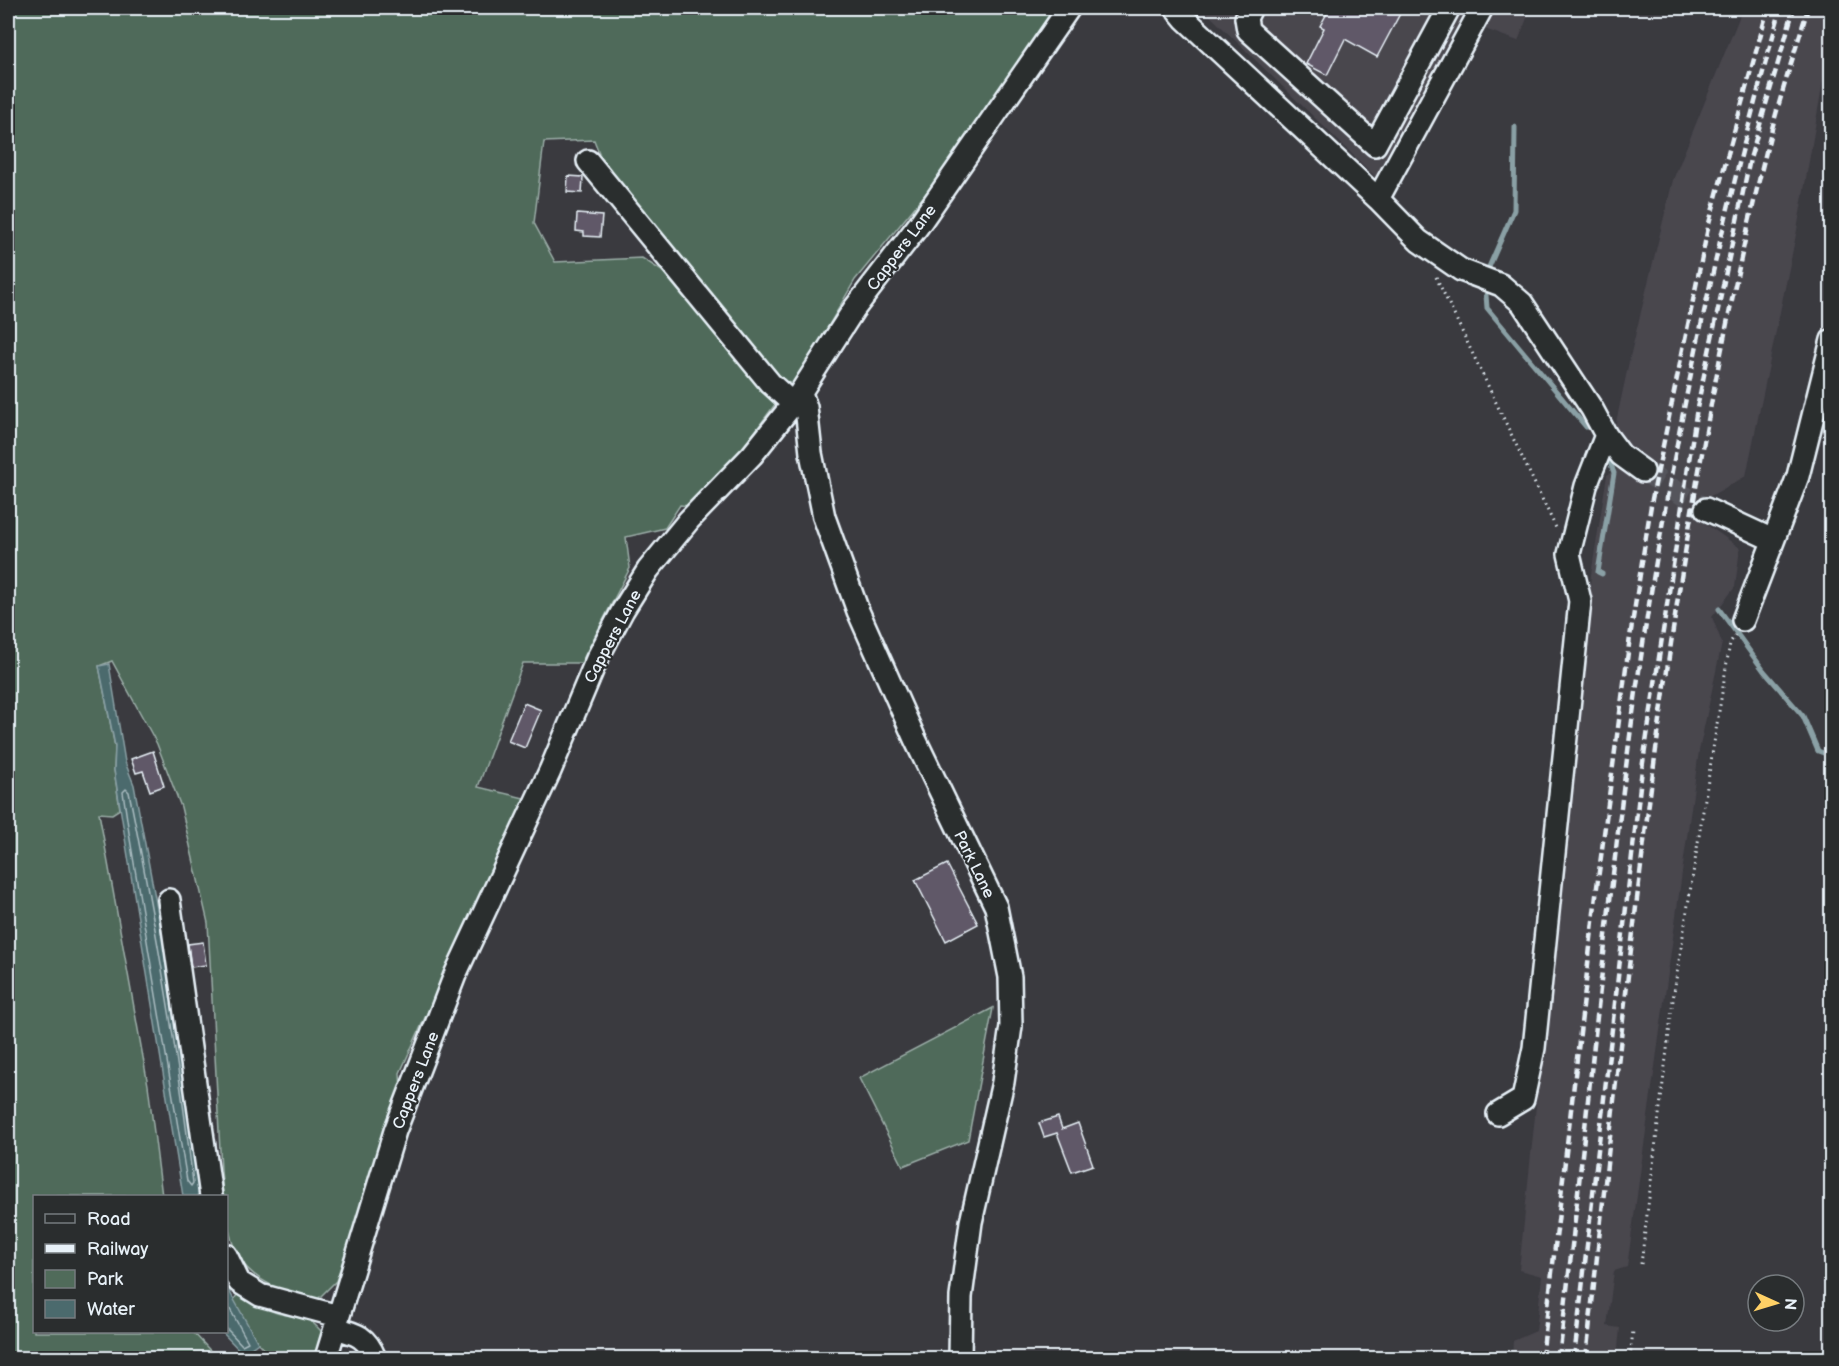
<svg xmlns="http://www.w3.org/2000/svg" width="1839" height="1366" viewBox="0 0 1839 1366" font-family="'Balsamiq Sans',sans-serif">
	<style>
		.built { fill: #49464e }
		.green { fill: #506b5a; stroke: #9caea9; stroke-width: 1.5 }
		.water { fill: #4b6a6d; stroke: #8aa0a5; stroke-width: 1.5 }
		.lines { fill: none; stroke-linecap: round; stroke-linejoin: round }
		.shore { stroke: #a9bbc0; stroke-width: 1.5 }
		.stream { stroke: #8aa0a5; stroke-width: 5 }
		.building { fill: #615867; stroke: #e8f1f8; stroke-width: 1.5 }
		.minor-tunnel { stroke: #54555b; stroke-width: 21; stroke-dasharray: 21 10; stroke-linecap: butt }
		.minor-casing { stroke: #e8f1f8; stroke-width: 26 }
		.path { stroke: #e8f1f8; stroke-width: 3; stroke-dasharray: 1.5 4.5; stroke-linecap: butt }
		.minor { stroke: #2a2d2e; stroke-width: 21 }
		.rail { stroke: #e8f1f8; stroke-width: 4.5; stroke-dasharray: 9 4.5; stroke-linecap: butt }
		.labels { text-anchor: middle; stroke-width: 4.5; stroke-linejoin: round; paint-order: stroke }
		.street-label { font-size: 16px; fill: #e8f1f8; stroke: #2a2d2e }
	</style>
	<rect width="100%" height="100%" fill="#3a3a3f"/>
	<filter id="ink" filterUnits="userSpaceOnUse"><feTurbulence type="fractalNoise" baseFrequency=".0167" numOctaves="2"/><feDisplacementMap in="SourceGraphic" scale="12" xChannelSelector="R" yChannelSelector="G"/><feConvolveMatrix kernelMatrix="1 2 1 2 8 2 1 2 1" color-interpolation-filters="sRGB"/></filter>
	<g filter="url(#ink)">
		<path class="built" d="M 1202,8 L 1531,8 L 1518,41 L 1482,28 L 1394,195 Z
			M 1743,8 L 1831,8 L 1831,35 L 1797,230 L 1746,476 L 1707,498 L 1703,522 L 1740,548 L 1735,587 L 1712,617 L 1722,643 L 1699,751 L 1627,1267 L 1614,1271 L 1607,1326 L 1620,1328 L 1617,1358 L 1512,1358 L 1513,1341 L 1536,1331 L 1542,1276 L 1519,1270 L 1591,575 L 1607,475 L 1619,468 L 1639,481 L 1645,463 L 1624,445 L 1615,427 L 1630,357 L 1673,180 Z"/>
		<path class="green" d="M 8,8 L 1054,8 L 941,175 L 855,280 L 795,384 L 776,380 L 605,168 L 594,140 L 544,142 L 534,223 L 555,262 L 642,258 L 662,271 L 683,296 L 691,296 L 766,387 L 776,403 L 734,460 L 689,506 L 680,505 L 665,528 L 626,537 L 630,568 L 581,663 L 523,663 L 478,787 L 524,798 L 400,1073 L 401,1091 L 336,1281 L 316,1301 C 252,1283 227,1267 226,1196 L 223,1196 L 221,1170 L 208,923 L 181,807 L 157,744 L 112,661 L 99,666 L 115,747 L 114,770 L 120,809 L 112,814 L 99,813 L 148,1085 L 162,1196 L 34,1196 L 34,1332 L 193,1332 L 217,1358 L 8,1358 Z
			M 993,1008 L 968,1140 L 903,1166 L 859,1078 Z
			M 240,1290 C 252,1298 266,1311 281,1314 C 304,1320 302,1310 322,1332 L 317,1358 L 273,1358 L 258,1343 L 233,1301 Z"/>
		<path class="water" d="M 109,664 L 125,762 L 134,785 L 171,983 L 202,1196 L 183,1196 L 114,770 L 115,746 L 99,666 Z
			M 227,1287 L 258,1343 L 243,1354 L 222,1332 L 226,1332 Z"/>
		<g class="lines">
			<path class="shore" d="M 126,789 L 129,792 C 155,922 178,1052 193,1183 L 191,1186 L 187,1181 L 129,833 L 123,792 Z
				M 226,1302 L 248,1342 L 242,1345 L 226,1328"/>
			<path class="stream" d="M 1489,267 L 1514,210 L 1515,127
				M 1486,295 L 1487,308 L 1586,427
				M 1602,574 L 1598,572 L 1614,473 L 1609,459
				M 1719,609 L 1764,671 L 1803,716 L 1818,751 L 1832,756"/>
		</g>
		<path class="building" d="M 1330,8 L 1403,8 L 1377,57 L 1345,39 L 1327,75 L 1306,64 L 1324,28 L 1320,26 Z
			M 568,176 L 583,177 L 582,193 L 567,192 Z
			M 577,214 L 602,216 L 600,237 L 584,236 L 584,232 L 576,231 Z
			M 524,703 L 541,710 L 525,748 L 508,741 Z
			M 153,751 L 164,786 L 150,791 L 143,771 L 136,773 L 131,759 Z
			M 947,864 L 978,924 L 946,941 L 915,880 Z
			M 203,942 L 206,965 L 191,967 L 188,944 Z
			M 1058,1117 L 1062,1129 L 1078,1123 L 1093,1165 L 1072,1172 L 1057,1133 L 1044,1137 L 1039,1123 Z"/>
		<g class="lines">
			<path class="minor-tunnel" d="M 1643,471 L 1706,509"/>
			<g class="minor-casing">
				<path id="minor" d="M 1176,8 L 1185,19 L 1378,199 L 1419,241 L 1461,270 L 1501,285 L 1522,303 L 1592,409 L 1606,435 L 1621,455 L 1643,471
					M 1251,8 L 1246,18 L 1248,30 L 1375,145 L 1449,8
					M 588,161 L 770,383 L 793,404
					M 1378,199 L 1482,8
					M 801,393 L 806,407 L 811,453 L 824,517 L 858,611 L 915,739 L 996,907 L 1010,977 L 1011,1026 L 1003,1082 L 971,1222 L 961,1297 L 960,1358
					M 1706,509 L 1773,540
					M 1743,620 L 1798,476 L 1832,340
					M 169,900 L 211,1196
					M 1498,1114 L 1523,1099 L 1534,1048 L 1580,601 L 1569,554 L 1586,486 L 1606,435
					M 226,1255 L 239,1282 L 260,1295 L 338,1316
					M 335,1328 C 357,1334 366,1336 375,1358
					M 326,1358 L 395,1131 L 455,975 L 550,771 L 597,659 L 623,610 L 648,570 L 689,520 L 752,455 L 793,404 L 854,309 L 918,226 L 1069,8"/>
			</g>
			<path class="path" d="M 1436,277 L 1556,528
				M 1641,1264 L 1674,992 L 1730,643 L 1735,635
				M 1630,1358 L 1633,1331"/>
			<use href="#minor" class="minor"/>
			<path class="rail" d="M 1542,1358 L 1597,887 L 1630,637 L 1652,499 L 1709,223 L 1768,8
				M 1559,1358 C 1582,1167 1600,975 1624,783 C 1656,522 1708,261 1781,8
				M 1574,1358 L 1642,769 L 1697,408 L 1750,159 L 1794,8
				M 1586,1358 C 1630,958 1667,552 1764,160 C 1776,109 1793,58 1808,8"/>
		</g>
	</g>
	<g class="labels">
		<g class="street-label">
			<text transform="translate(901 247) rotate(-53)" y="6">Cappers Lane</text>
			<text transform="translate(612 636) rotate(-62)" y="6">Cappers Lane</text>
			<text transform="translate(975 864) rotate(64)" y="6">Park Lane</text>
			<text transform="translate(415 1080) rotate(-69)" y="6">Cappers Lane</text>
		</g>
	</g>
	<rect width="1839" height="1366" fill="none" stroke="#2a2d2e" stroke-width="30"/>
	<rect x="15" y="15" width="1809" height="1336" fill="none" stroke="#e8f1f8" stroke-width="2" filter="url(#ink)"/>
	<rect x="33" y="1195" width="195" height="138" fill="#2a2d2e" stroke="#767b7f" stroke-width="1.5"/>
	<rect x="45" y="1214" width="30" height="9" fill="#2a2d2e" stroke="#767b7f" stroke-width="1.5"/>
	<text x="87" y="1225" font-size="18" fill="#e8f1f8">Road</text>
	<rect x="45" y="1244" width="30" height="9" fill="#e8f1f8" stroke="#767b7f" stroke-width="1.5"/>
	<text x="87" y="1255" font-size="18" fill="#e8f1f8">Railway</text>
	<rect x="45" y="1270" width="30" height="18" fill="#506b5a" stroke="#767b7f" stroke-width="1.5"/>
	<text x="87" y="1285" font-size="18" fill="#e8f1f8">Park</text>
	<rect x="45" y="1300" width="30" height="18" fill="#4b6a6d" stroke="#767b7f" stroke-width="1.5"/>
	<text x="87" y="1315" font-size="18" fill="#e8f1f8">Water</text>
	<g transform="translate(1776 1303) rotate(94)"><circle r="28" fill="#2a2d2e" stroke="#767b7f" stroke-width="1.5"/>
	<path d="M0-4.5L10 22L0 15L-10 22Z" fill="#ffd166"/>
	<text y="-9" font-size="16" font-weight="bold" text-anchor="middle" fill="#e8f1f8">N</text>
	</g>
</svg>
